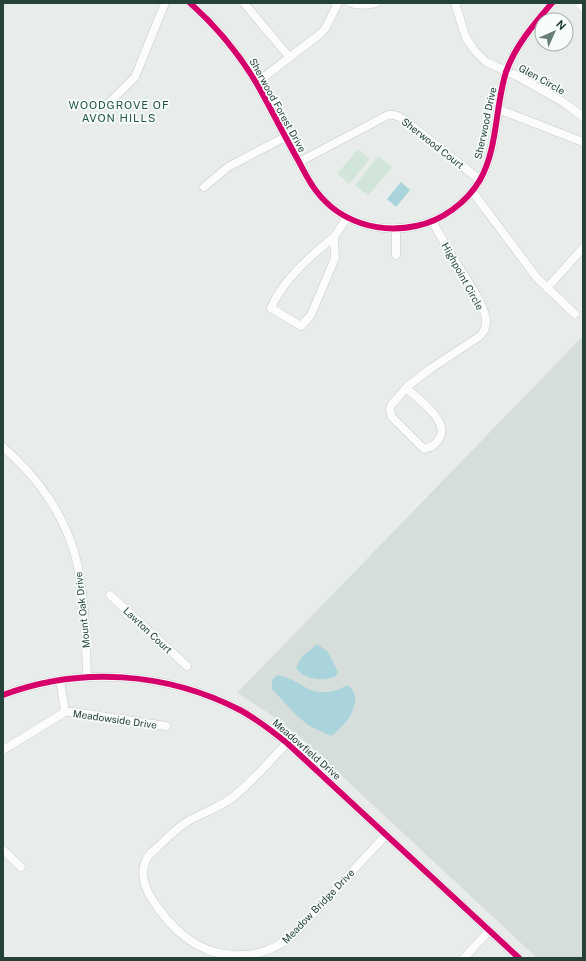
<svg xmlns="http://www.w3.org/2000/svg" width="586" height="961" viewBox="0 0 586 961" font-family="'Public Sans',sans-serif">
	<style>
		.built { fill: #d6dedb }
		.green { fill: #d1e6d8 }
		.water { fill: #a9d4db }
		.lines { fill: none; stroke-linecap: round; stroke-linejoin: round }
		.street-casing { stroke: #c5cac8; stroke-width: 9 }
		.secondary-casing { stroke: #c3cbc8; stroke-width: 12 }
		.street { stroke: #fcfcfc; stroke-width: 8 }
		.secondary { stroke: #fcfcfc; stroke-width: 11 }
		.cycleway-casing { stroke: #f7fbf9; stroke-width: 8 }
		.cycleway { stroke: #d6006c; stroke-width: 6 }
		.labels { text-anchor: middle; stroke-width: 3.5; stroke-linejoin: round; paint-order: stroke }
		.street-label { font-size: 10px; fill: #24423a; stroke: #f7fbf9 }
		.neighbourhood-label { font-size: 11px; letter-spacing: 1px; fill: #1f5548; stroke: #f7fbf9 }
	</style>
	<rect width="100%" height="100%" fill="#e8edeb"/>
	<path class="built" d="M 583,336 L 583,958 L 537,958 L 300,737 L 270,714 L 237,693 Z"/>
	<path class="green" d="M 358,149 L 370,159 L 349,184 L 337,174 Z
		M 378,156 L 392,167 L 368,196 L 355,185 Z"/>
	<path class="water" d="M 401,182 L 410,190 L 396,207 L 387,199 Z
		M 317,644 L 328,652 L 338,672 L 336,676 C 323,682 305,680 296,668 L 302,657 Z
		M 277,675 C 295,677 308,695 327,692 C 334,692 342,688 348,685 C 350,687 353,690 354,693 C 360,708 342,729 331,736 L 308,725 L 295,714 L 272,689 L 272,680 Z"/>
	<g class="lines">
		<g class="street-casing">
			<path id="street" d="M 190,3 C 216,26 239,54 257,84 C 271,109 284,135 298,160 C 304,171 309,182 317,192 C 340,222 379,234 416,226 C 442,221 467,202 480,180 C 498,148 495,107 506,72 C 515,46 534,24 552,3
				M 244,3 L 290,58
				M 351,3 C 359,6 367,5 376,3
				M 455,3 L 466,38 L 475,51 L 486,62 L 517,76 L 563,102 L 583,117
				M 256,83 L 320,34 L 325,29 L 338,3
				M 107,105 L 135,77 L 165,3
				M 498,109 L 583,142
				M 299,162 L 388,115 C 396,114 400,117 407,122 L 480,180
				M 204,187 L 228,167 L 285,137
				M 472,191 L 537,278 L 575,314
				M 396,229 L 396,255
				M 334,237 C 311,255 282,282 271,308 L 301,326 L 311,315 L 335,258 L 334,237 L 347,218
				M 547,288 L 583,248
				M 407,389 C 418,399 451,422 439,439 C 436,444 430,448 424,449 L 391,416 L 390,409 L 392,404 L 409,385 L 430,369 L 480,336 C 484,332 486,328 486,322 C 487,306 461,271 452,256 C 445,245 439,233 432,221
				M 3,447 C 39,478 68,519 78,567 C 85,603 86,640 87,677
				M 110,595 L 187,666
				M 60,680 L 65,712
				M 3,695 C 80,666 166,672 240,710 C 257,719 272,731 287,743 L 519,958
				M 287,743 C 270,761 252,782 233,797 C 220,807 205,812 190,820 C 179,826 169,836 160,845 C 154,850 147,855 145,863 C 139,879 149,896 158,908 C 181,940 211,961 253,954 C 270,951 282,945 295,933 L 386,835
				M 3,750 L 65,712 L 73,712 L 166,726
				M 3,850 L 21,867
				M 464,958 L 489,931"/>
		</g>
		<g class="secondary-casing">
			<path id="secondary" d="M 580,3 L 583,6"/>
		</g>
		<use href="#street" class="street"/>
		<use href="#secondary" class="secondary"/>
		<g class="cycleway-casing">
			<path id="cycleway" d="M 190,3 C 216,26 239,54 257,84 C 271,109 284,135 298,160 C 304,171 309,182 317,192 C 340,222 379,234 416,226 C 442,221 467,202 480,180 C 498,148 495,107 506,72 C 515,46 534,24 552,3
				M 3,695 C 80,666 166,672 240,710 C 257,719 272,731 287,743 L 519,958"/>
		</g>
		<use href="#cycleway" class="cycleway"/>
	</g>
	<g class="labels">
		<g class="street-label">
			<text transform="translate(542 79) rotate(29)" y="4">Glen Circle</text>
			<text transform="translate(278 105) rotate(61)" y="4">Sherwood Forest Drive</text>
			<text transform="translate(485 123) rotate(-78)" y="4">Sherwood Drive</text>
			<text transform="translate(433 143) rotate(38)" y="4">Sherwood Court</text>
			<text transform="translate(463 276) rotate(61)" y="4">Highpoint Circle</text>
			<text transform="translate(82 610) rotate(-96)" y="4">Mount Oak Drive</text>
			<text transform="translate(148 630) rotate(43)" y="4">Lawton Court</text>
			<text transform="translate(115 719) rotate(8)" y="4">Meadowside Drive</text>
			<text transform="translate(307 749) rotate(41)" y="4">Meadowfield Drive</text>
			<text transform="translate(318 906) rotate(-46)" y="4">Meadow Bridge Drive</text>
		</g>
		<g class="neighbourhood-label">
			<text x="119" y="109">WOODGROVE OF<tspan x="119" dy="13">AVON HILLS</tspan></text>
		</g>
	</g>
	<rect width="586" height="961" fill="none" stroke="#24423a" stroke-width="8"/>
	<g transform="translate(554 32) rotate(45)"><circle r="19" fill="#f7fbf9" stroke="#a3b1ad"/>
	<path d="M0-3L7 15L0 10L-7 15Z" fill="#697e78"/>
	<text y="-6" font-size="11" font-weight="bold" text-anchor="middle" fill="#24423a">N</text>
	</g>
</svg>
